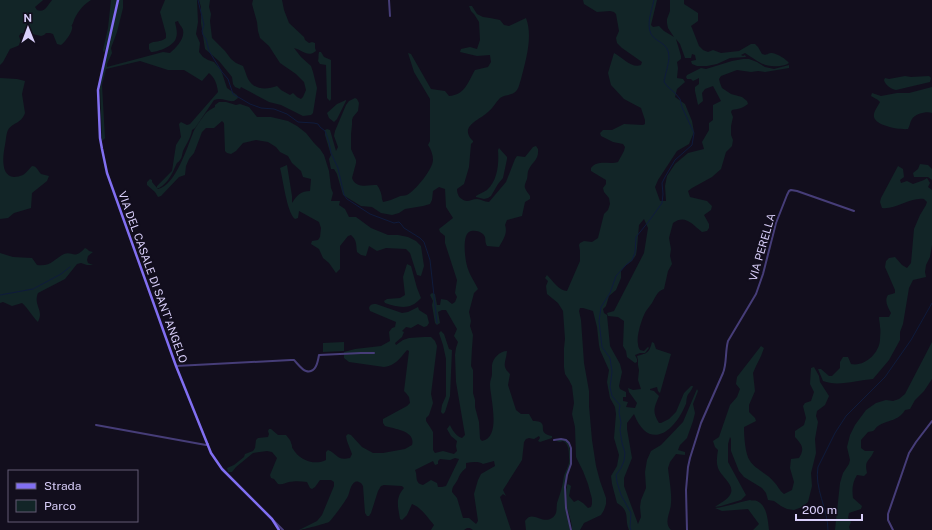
<svg xmlns="http://www.w3.org/2000/svg" width="932" height="530" viewBox="0 0 932 530" font-family="'Public Sans',sans-serif">
	<style>
		.green { fill: #122527; fill-rule: evenodd }
		.lines { fill: none; stroke-linecap: round; stroke-linejoin: round }
		.stream { stroke: #0f1b3b; stroke-width: 1 }
		.street { stroke: #463d78; stroke-width: 2 }
		.secondary { stroke: #816ff1; stroke-width: 2.5 }
		.labels { text-anchor: middle; stroke-width: 4; stroke-linejoin: round; paint-order: stroke }
		.street-label { font-size: 11px; fill: #d9cffa; stroke: #120e1d }
	</style>
	<rect width="100%" height="100%" fill="#120e1d"/>
	<path class="green" d="M 0,0 L 43,0 L 42,1 L 35,7 L 37,10 C 45,13 47,6 52,0 L 91,0 C 83,5 76,13 73,23 C 70,28 73,24 72,29 C 71,34 65,42 61,45 L 57,44 L 53,34 L 50,33 L 46,33 L 44,35 L 41,36 L 32,34 L 21,33 L 19,36 L 21,42 L 20,45 L 10,49 L 3,62 L 0,65 Z
		M 111,0 L 117,0 L 108,40 L 104,53 L 103,50 L 108,28 Z
		M 118,0 L 123,0 L 123,8 L 117,32 L 111,48 L 112,53 L 107,64 L 107,67 L 163,52 L 170,53 C 176,48 185,39 183,30 C 183,28 179,24 178,21 L 175,22 C 176,27 178,33 176,38 C 174,46 158,52 151,52 L 149,49 L 149,44 C 155,40 160,43 166,38 L 166,34 L 160,12 L 165,0 L 197,0 L 198,22 L 196,34 L 200,43 L 199,52 L 203,57 L 208,60 L 214,62 L 221,70 L 227,88 L 237,95 L 238,98 L 234,101 C 227,102 222,97 214,100 L 195,128 L 192,130 C 191,138 186,144 183,151 C 182,154 182,158 180,160 C 177,164 178,161 176,165 C 172,174 168,183 159,188 L 157,188 L 157,186 L 172,171 L 176,145 L 181,137 L 179,124 L 181,122 L 187,125 L 190,124 L 218,92 C 217,84 215,78 209,73 L 202,81 L 184,70 L 168,70 L 140,61 L 106,69 L 102,85 L 105,138 L 102,141 L 100,88 L 102,76 Z
		M 199,0 L 210,0 L 209,7 L 211,14 L 210,21 L 212,38 L 225,51 L 231,59 L 236,63 L 243,66 C 245,70 246,75 248,79 C 254,90 266,90 277,86 L 281,90 L 290,95 L 293,93 L 297,97 L 301,99 L 303,97 L 306,90 L 304,82 L 296,74 L 280,63 L 269,46 L 260,38 L 258,31 L 257,22 L 252,4 L 253,0 L 282,0 L 284,10 L 289,23 L 304,37 L 305,40 L 309,43 L 312,42 L 315,43 L 315,48 L 316,51 C 307,58 303,50 294,48 L 301,57 L 311,66 L 313,72 L 317,88 L 313,113 L 311,115 L 303,116 L 281,105 L 269,102 L 241,87 L 240,89 L 235,87 L 233,84 L 232,77 L 219,61 L 205,49 L 201,23 L 201,7 Z
		M 583,0 L 657,0 L 651,25 L 653,27 L 659,26 L 664,31 L 674,37 L 668,28 L 667,23 L 667,19 L 670,11 L 670,0 L 684,0 L 684,4 L 698,13 L 698,21 L 691,26 L 692,28 L 699,46 L 703,50 L 708,52 L 713,50 L 721,53 L 739,51 L 751,44 L 755,44 L 758,47 L 762,54 C 768,56 767,53 772,53 C 778,54 786,59 789,63 C 786,65 784,65 780,66 C 764,68 758,61 745,53 L 741,55 L 743,56 L 745,55 L 746,57 L 730,58 L 717,64 L 707,66 L 697,66 L 692,64 L 691,61 L 696,60 L 695,55 L 692,54 L 691,58 L 685,58 L 680,44 L 676,39 L 681,56 L 681,59 L 677,62 L 678,68 L 677,78 L 683,79 L 685,82 L 677,89 L 675,97 L 685,104 L 692,121 L 694,132 L 689,144 L 677,151 L 658,180 L 655,187 L 660,201 L 666,201 L 665,186 L 667,176 L 675,164 L 688,153 L 704,149 L 702,142 L 709,130 L 709,123 L 713,120 L 713,105 L 721,101 L 713,86 L 705,89 L 702,93 L 703,101 L 698,105 L 695,91 L 695,87 L 699,84 L 699,78 L 693,81 L 691,79 L 687,79 L 686,77 L 687,75 L 701,68 L 706,69 L 732,61 L 743,59 L 749,59 L 757,62 L 765,67 L 774,69 L 789,65 L 789,68 L 765,72 L 758,71 L 751,72 L 737,70 L 721,76 L 719,79 L 720,83 L 722,88 L 731,94 L 742,97 L 747,101 L 748,104 C 743,108 738,109 732,110 L 731,112 L 733,117 L 731,126 L 731,135 L 733,140 L 732,146 L 726,152 L 721,169 L 712,177 L 692,188 L 688,191 L 690,197 L 707,201 L 712,206 L 711,210 L 704,215 L 709,224 L 709,228 L 707,231 L 702,232 C 692,224 685,214 673,223 L 669,238 L 671,249 L 670,256 L 672,264 L 668,271 L 664,289 C 657,291 655,298 652,303 C 650,306 648,308 646,311 C 642,318 636,336 638,344 C 638,347 639,348 640,350 L 644,351 L 648,347 L 649,348 L 645,353 L 640,353 L 635,355 L 637,359 L 637,362 L 635,363 L 627,357 L 626,351 L 623,346 L 624,321 L 618,317 L 608,316 L 607,313 L 614,311 L 644,253 L 648,228 L 644,219 L 639,225 L 637,248 L 636,255 L 632,261 L 625,266 L 621,271 L 621,278 L 616,290 L 609,296 L 606,306 L 603,309 L 604,313 L 607,315 L 610,346 L 620,364 L 622,372 L 619,386 L 620,389 L 626,392 L 626,397 L 623,397 L 623,401 L 628,402 L 626,407 L 635,408 L 637,403 L 629,392 L 628,388 L 633,390 L 641,389 L 638,380 L 639,370 L 638,365 L 638,360 L 637,356 C 648,353 649,353 652,342 L 654,343 L 656,349 L 671,354 L 660,393 L 658,391 L 657,387 L 650,389 L 650,390 L 654,391 L 659,396 C 654,408 652,412 659,423 L 661,423 L 669,419 L 676,412 L 684,393 L 691,386 L 693,386 C 692,391 688,393 687,397 C 686,400 687,403 685,406 C 673,434 648,450 634,414 L 627,423 L 627,429 L 632,458 L 624,478 L 624,486 L 638,524 L 641,517 L 640,507 L 641,500 L 646,488 L 645,472 L 647,460 L 651,451 L 661,445 L 683,422 L 697,389 L 698,391 L 693,404 L 695,413 L 693,421 L 687,438 L 680,445 L 678,450 L 685,452 L 685,455 L 676,454 L 670,462 L 668,468 C 669,478 672,493 671,503 C 671,512 663,522 671,530 L 629,530 C 624,519 631,511 617,503 L 612,484 L 611,476 L 617,466 L 619,455 L 614,438 L 616,414 L 615,407 L 610,398 L 607,382 L 609,370 L 600,350 L 599,345 L 597,327 L 593,311 L 583,308 L 580,308 L 579,311 L 581,320 L 584,363 L 589,391 L 589,406 L 592,440 L 596,466 L 600,481 L 606,498 L 606,504 L 604,510 L 601,515 L 584,523 L 580,530 L 572,530 C 572,522 569,515 567,508 C 566,500 566,493 567,485 L 568,484 L 571,486 L 569,496 L 574,502 L 578,500 L 583,503 L 588,508 L 591,507 L 592,504 L 592,499 L 588,484 L 583,471 L 576,457 L 575,427 L 572,414 L 574,403 L 572,386 L 569,380 L 565,374 L 564,367 L 564,348 L 565,339 L 563,311 L 558,303 L 547,294 L 546,286 L 548,281 L 545,278 L 547,275 C 553,281 559,291 567,291 L 580,261 L 580,251 L 579,245 L 580,243 L 584,241 L 592,242 L 598,238 L 604,214 L 608,210 L 610,204 L 609,198 L 604,192 L 603,188 L 606,184 L 606,180 L 591,171 L 591,168 C 598,159 609,165 618,162 L 624,151 L 625,147 L 623,144 L 613,142 L 601,136 L 600,133 L 603,130 L 612,130 L 624,124 L 643,125 L 645,124 L 645,120 L 641,108 L 624,99 L 611,85 L 608,73 L 614,53 C 622,57 632,69 641,65 L 642,62 L 622,48 L 617,43 L 616,38 L 619,31 L 616,14 L 614,12 L 610,11 L 597,12 L 584,4 Z
		M 469,6 L 472,6 L 477,14 L 483,17 L 490,18 L 500,20 L 504,25 L 509,26 L 526,18 C 533,36 526,60 521,79 C 520,82 519,87 517,90 C 513,96 505,94 500,98 C 496,102 493,108 488,112 C 480,120 458,126 473,141 L 473,142 L 471,144 L 469,167 L 464,184 L 457,189 C 457,195 460,200 467,201 C 470,201 473,199 477,199 C 481,199 484,202 489,202 L 506,182 L 515,159 L 517,156 L 525,157 L 533,147 L 536,146 L 538,149 C 539,160 533,161 529,169 C 527,172 528,176 527,179 C 526,182 524,185 525,188 C 526,191 529,194 530,196 L 530,199 L 525,202 L 522,216 L 507,220 L 505,225 C 508,233 503,240 499,247 L 487,246 C 484,241 487,238 483,234 C 480,231 475,230 471,231 C 461,233 465,261 468,269 C 470,276 475,282 478,289 L 474,293 L 469,312 L 471,321 L 470,326 L 473,335 L 472,348 L 471,366 L 473,370 L 473,393 L 475,400 L 475,407 L 479,422 L 480,439 L 482,441 C 502,437 490,397 490,384 C 490,380 492,377 492,374 C 492,371 492,368 492,365 C 493,358 500,351 507,351 C 506,362 501,366 510,374 L 508,385 L 516,410 L 521,414 L 529,414 L 533,421 C 536,421 538,421 540,422 C 547,426 537,433 552,436 L 552,438 L 540,442 L 538,441 L 540,438 L 539,436 L 534,439 L 529,438 L 526,439 L 524,442 L 522,460 L 503,490 L 506,496 L 503,494 L 500,497 L 511,530 L 473,530 L 470,528 L 467,528 L 464,530 L 431,530 L 434,525 C 427,517 422,508 412,504 L 407,515 L 402,520 L 400,519 C 398,507 395,498 404,488 L 402,486 L 384,485 L 381,486 L 378,491 L 371,513 L 369,516 L 367,516 L 365,513 L 363,486 L 361,483 C 359,482 357,481 355,482 C 350,485 350,492 348,496 C 345,502 333,518 329,522 C 327,523 302,530 299,530 L 317,521 L 322,515 L 334,486 L 334,482 L 331,480 L 320,480 L 315,487 L 312,489 L 310,488 L 307,482 C 301,481 294,481 289,482 C 284,483 283,485 278,484 L 274,479 L 271,478 L 270,475 L 277,458 L 272,452 L 267,451 L 253,453 L 236,467 L 232,472 L 228,472 L 227,468 L 234,465 L 244,457 L 245,454 L 253,451 L 255,448 L 256,440 L 258,438 L 268,437 L 269,434 L 268,431 L 269,429 L 271,429 L 278,435 L 286,435 C 288,438 291,440 291,443 C 293,447 291,446 293,449 C 299,460 315,466 326,460 L 326,452 L 328,450 C 338,454 336,461 350,458 L 352,454 L 347,441 L 346,436 L 348,434 L 351,435 L 362,447 L 373,453 L 383,453 L 405,449 L 412,445 C 416,431 395,429 385,426 L 383,423 L 383,419 L 407,406 L 410,403 L 409,397 L 406,393 L 404,391 L 409,351 L 407,350 C 400,358 395,366 384,367 L 349,362 L 344,358 L 344,352 L 355,349 L 381,346 L 390,341 L 389,332 L 392,328 L 395,327 L 396,322 L 370,311 L 369,308 C 370,304 373,304 376,304 L 402,313 L 408,312 L 418,307 L 419,310 L 427,315 L 429,323 L 427,326 L 424,327 L 418,324 L 411,328 L 406,327 L 402,331 L 404,332 L 402,337 L 395,343 L 396,345 L 403,340 L 409,338 L 424,337 L 431,337 L 435,341 L 437,346 L 431,394 L 433,403 L 429,415 L 426,418 L 426,421 L 430,427 L 433,432 L 433,450 L 435,453 L 443,451 L 454,454 L 457,451 L 456,446 L 457,441 L 451,436 L 447,429 L 450,425 C 452,430 457,437 462,438 L 465,435 L 456,382 L 455,355 L 456,348 L 458,342 L 454,336 L 457,329 L 446,310 L 442,310 L 438,312 L 440,323 L 437,325 L 435,323 L 432,305 L 433,301 L 430,295 L 432,293 L 435,294 L 437,305 L 440,305 L 441,299 L 447,300 L 452,304 L 455,302 L 457,297 L 455,293 L 457,280 L 445,243 L 445,236 L 440,232 L 439,229 L 453,218 L 446,207 L 445,189 L 439,187 L 433,191 L 432,200 L 430,204 L 423,206 L 405,209 L 399,213 L 392,215 L 381,213 L 372,207 L 361,206 L 343,195 L 337,174 L 334,169 L 331,169 L 329,159 L 331,155 L 325,135 L 325,130 L 327,129 L 330,130 L 336,151 L 338,147 L 334,136 L 335,131 L 346,105 L 349,101 L 355,98 L 357,99 L 359,103 L 358,111 L 353,117 L 352,120 L 352,125 L 351,134 L 351,149 L 356,160 L 356,163 L 352,178 C 356,189 368,185 377,185 C 380,189 382,195 382,199 L 383,202 C 389,201 393,199 398,197 C 401,195 404,196 407,195 C 415,191 433,169 433,160 C 433,155 431,149 428,145 L 430,141 L 430,99 L 414,72 L 408,53 L 411,54 L 431,89 L 445,91 L 449,96 C 465,95 468,82 475,70 L 488,67 L 491,62 L 490,55 L 477,56 L 460,52 L 461,49 L 470,47 L 477,49 L 480,40 L 479,22 L 474,14 L 471,11 ZM 455,458 L 459,459 L 446,486 L 442,487 L 438,487 L 437,483 L 431,480 L 423,485 C 414,483 418,476 415,470 L 433,461 L 435,465 L 438,464 L 438,461 L 440,459 L 450,460 ZM 494,461 L 495,466 L 481,474 L 478,480 L 474,494 L 478,521 L 476,524 L 469,518 L 463,518 L 457,498 L 452,492 C 452,486 455,485 458,479 C 460,474 461,472 466,468 L 466,463 C 472,462 479,461 483,464 Z
		M 319,52 L 321,52 L 324,57 L 331,60 L 331,99 L 330,101 L 327,98 L 326,65 L 320,64 L 318,61 C 319,58 318,55 319,52 Z
		M 905,76 L 911,77 L 929,76 L 931,78 L 930,82 L 896,90 C 891,89 885,85 884,80 L 885,78 L 889,79 Z
		M 0,78 L 17,79 L 25,81 L 22,94 L 25,113 C 21,124 13,122 8,130 C 6,134 6,141 5,145 C 3,155 0,176 14,177 C 17,177 20,176 23,175 C 26,173 29,169 32,166 C 37,166 38,171 41,174 L 49,176 L 47,181 L 32,193 L 31,208 L 14,213 L 8,218 L 0,219 Z
		M 932,87 L 932,113 C 927,111 915,114 912,119 C 910,122 910,125 908,129 C 900,130 876,126 874,117 C 873,112 878,106 880,102 L 878,100 L 871,96 L 872,93 L 881,96 L 897,93 L 909,93 Z
		M 346,100 L 346,101 L 337,119 L 334,122 L 329,118 L 327,113 L 337,104 Z
		M 219,102 L 226,102 L 236,105 L 240,104 L 249,107 L 257,117 L 271,117 L 288,121 L 297,126 L 306,133 L 314,143 L 320,149 L 324,155 L 329,171 L 331,188 L 333,193 L 331,201 L 340,201 L 339,205 L 345,209 L 349,217 L 356,217 L 371,228 L 388,235 L 398,235 L 408,237 L 416,241 L 421,246 L 424,266 L 421,276 L 417,275 L 410,253 L 406,249 L 386,248 L 377,251 L 369,246 L 366,256 L 361,255 L 357,252 C 356,245 357,240 351,235 L 348,236 L 340,246 L 340,269 L 336,273 L 329,263 L 323,258 L 319,249 L 311,244 L 312,241 L 318,240 L 320,237 L 321,228 L 319,222 L 299,211 L 298,218 L 295,219 C 287,213 283,179 280,168 L 287,165 L 292,196 L 292,203 C 297,195 301,191 310,191 L 311,179 L 303,177 L 301,171 L 292,163 L 288,156 L 280,152 L 276,147 L 268,142 L 256,140 L 243,143 L 236,151 L 231,154 L 227,153 L 225,151 L 224,123 L 222,121 L 214,128 L 206,128 L 202,132 L 194,153 L 189,159 L 186,166 L 185,175 L 179,177 L 161,196 L 158,197 L 155,192 L 147,185 L 147,182 L 150,179 L 152,180 L 152,182 L 158,189 C 175,186 187,148 193,133 C 194,129 204,115 207,112 C 209,110 212,109 215,107 L 215,105 Z
		M 499,148 L 507,157 L 507,159 L 503,178 L 498,184 L 491,196 L 488,198 L 484,199 L 476,197 L 476,196 C 479,194 484,192 487,190 C 498,180 499,163 498,150 Z
		M 920,164 L 928,165 L 932,169 L 932,180 L 928,177 L 914,177 L 913,173 L 918,169 Z
		M 898,166 L 903,169 L 904,177 L 900,180 L 901,183 L 907,181 L 913,184 L 924,180 L 927,178 L 930,183 L 928,187 L 932,190 L 932,245 L 930,257 L 926,265 L 925,272 L 926,277 L 913,280 L 909,288 L 903,324 L 900,332 L 900,340 L 889,360 L 873,379 C 857,380 838,387 823,381 L 818,369 L 821,369 L 829,376 L 832,376 L 840,368 L 840,362 L 843,357 L 848,357 L 851,364 C 865,367 879,353 880,340 C 880,336 881,331 880,327 C 880,323 879,321 879,317 L 889,317 L 891,313 C 888,307 884,301 888,295 L 892,294 L 895,293 L 895,290 L 885,267 L 886,261 L 889,258 L 895,257 L 902,265 L 907,268 L 911,263 L 914,229 L 920,215 L 926,205 L 927,202 L 924,199 C 910,197 895,210 882,208 L 880,202 L 881,198 Z
		M 85,248 L 87,249 L 89,251 L 93,252 L 88,256 L 87,260 L 88,263 L 93,265 L 87,265 L 81,263 L 77,264 L 65,279 L 38,293 C 34,303 40,307 40,315 C 40,317 39,319 38,322 C 32,316 28,308 22,303 L 12,306 L 3,302 L 0,303 L 0,253 L 13,257 L 32,258 L 37,265 C 51,267 54,259 64,254 C 73,251 74,260 85,248 Z
		M 407,264 L 411,266 L 417,288 L 421,298 C 418,301 415,304 412,305 C 404,309 394,306 385,303 L 384,301 L 387,299 L 400,298 L 405,295 L 403,277 Z
		M 441,331 L 444,334 L 449,349 L 452,350 L 450,396 L 445,412 L 443,414 L 441,412 L 442,405 L 446,396 L 446,359 L 443,345 L 439,333 Z
		M 344,342 L 344,351 L 323,352 L 323,343 Z
		M 932,342 L 932,379 L 924,391 L 915,400 L 910,409 L 905,410 C 899,421 887,420 878,426 C 873,430 876,431 868,432 L 861,440 L 861,448 L 865,451 L 874,451 C 869,463 864,459 867,473 L 864,476 L 857,475 C 852,483 852,490 853,498 L 862,506 L 861,509 L 849,513 L 848,518 L 851,522 L 849,527 L 850,530 L 835,530 L 840,483 L 843,473 L 849,464 L 850,460 L 847,447 L 850,435 L 855,425 L 866,410 L 876,403 L 886,400 L 893,401 L 899,399 L 905,394 Z
		M 761,346 L 764,348 L 761,356 L 756,366 L 753,373 L 755,391 L 749,405 L 749,412 L 755,418 L 756,421 L 744,427 C 744,436 745,454 750,461 C 755,469 768,474 774,482 C 779,487 778,489 784,494 L 792,490 L 794,482 L 790,468 L 791,459 L 799,458 C 805,448 802,445 795,437 L 795,431 L 804,425 L 806,418 L 803,406 L 805,403 L 811,401 L 814,392 L 810,384 L 811,368 L 814,367 L 819,376 L 820,382 L 829,396 L 825,405 L 817,411 L 816,416 L 818,422 L 815,439 L 816,453 L 811,473 L 812,486 L 808,502 L 802,507 L 794,510 L 787,509 L 781,506 L 774,501 L 768,500 L 766,493 L 762,488 L 744,477 L 739,471 L 731,451 L 731,439 L 730,437 L 728,444 L 728,462 L 746,495 L 741,500 L 721,506 L 715,507 C 720,503 727,500 730,495 C 736,485 721,477 718,468 C 716,462 717,456 718,450 L 715,447 L 713,441 L 719,437 L 730,405 L 737,397 L 740,389 L 736,384 L 737,377 Z
		M 560,439 L 566,440 L 569,444 L 571,458 L 571,462 L 566,478 L 565,498 L 570,530 L 526,530 L 525,521 C 532,509 542,525 552,518 C 558,514 556,509 557,503 C 558,500 559,497 560,494 C 562,488 563,482 564,476 C 566,470 570,464 569,458 C 569,452 569,444 563,441 L 560,442 L 556,441 Z
		M 750,500 C 752,501 755,500 757,501 C 767,505 768,521 769,530 L 753,530 L 759,524 L 748,509 L 722,511 L 715,508 C 727,507 738,502 750,500 Z"/>
	<g class="lines">
		<path class="stream" d="M 198,0 L 204,25 L 202,31 L 203,35 L 206,39 L 209,51 L 222,72 L 228,79 L 233,94 L 250,104 L 261,108 L 274,109 L 287,114 L 298,122 L 314,123 L 318,124 L 320,127 L 325,131 L 329,142 L 331,153 L 338,168 L 344,195 L 347,199 L 370,214 L 394,223 L 399,222 L 401,224 L 404,228 L 420,238 L 424,242 L 430,260 L 437,323
			M 0,295 L 33,289 L 61,274 L 70,267
			M 631,530 L 630,527 L 631,513 L 621,495 L 617,482 L 616,475 L 621,468 L 624,461 L 625,453 L 622,443 L 620,430 L 621,423 L 619,412 L 620,405 L 612,396 L 610,387 L 612,372 L 610,358 L 602,347 L 599,321 L 601,307 L 610,293 L 616,276 L 626,265 L 632,260 L 635,253 L 636,237 L 649,221 L 662,203 L 663,194 L 662,183 L 665,177 L 675,160 L 692,145 L 694,133 L 682,107 L 680,99 L 675,93 L 668,87 L 664,82 C 665,75 669,63 669,57 C 669,42 656,43 651,34 C 646,24 652,10 654,0
			M 828,530 C 828,509 814,488 818,467 L 835,433 L 846,416 L 885,377 L 911,340 L 932,303"/>
		<path class="street" d="M 389,0 L 390,16
			M 176,366 L 291,360 L 294,360 C 297,363 302,370 306,371 C 316,374 318,361 319,355 L 361,353 L 374,353
			M 96,425 L 206,445 L 208,444
			M 554,440 L 561,439 L 566,440 L 569,443 L 571,448 L 571,464 L 567,475 L 565,487 L 566,508 L 571,530
			M 273,520 L 283,530
			M 687,530 L 686,490 L 688,467 L 690,458 L 701,423 L 723,373 C 727,363 725,352 728,341 L 756,294 L 763,274 L 776,223 L 787,195 L 789,191 L 791,190 L 797,191 L 854,211
			M 893,530 L 888,520 L 888,514 L 909,453 L 916,442 L 932,421"/>
		<path class="secondary" d="M 118,0 L 98,90 L 100,138 L 102,149 L 107,173 L 176,366 L 211,453 L 222,469 L 272,519 L 279,530"/>
	</g>
	<g class="labels">
		<g class="street-label">
			<text transform="translate(762 247) rotate(-74)" y="4">VIA PERELLA</text>
			<text transform="translate(153 277) rotate(70)" y="4">VIA DEL CASALE DI SANT'ANGELO</text>
		</g>
	</g>
	<rect x="8" y="470" width="130" height="52" fill="#120e1d" stroke="#625b75"/>
	<rect x="16" y="483" width="20" height="6" fill="#816ff1" stroke="#625b75"/>
	<text x="44" y="490" font-size="12" fill="#d9cffa">Strada</text>
	<rect x="16" y="500" width="20" height="12" fill="#122527" stroke="#625b75"/>
	<text x="44" y="510" font-size="12" fill="#d9cffa">Parco</text>
	<g transform="translate(28 28) rotate(359)" stroke="#120e1d" stroke-width="3" paint-order="stroke">
	<path d="M0-3L7 15L0 10L-7 15Z" fill="#d9cffa"/>
	<text y="-6" font-size="11" font-weight="bold" text-anchor="middle" fill="#d9cffa">N</text>
	</g>
	<path d="M796 514v6h66v-6" fill="none" stroke="#d9cffa" stroke-width="2"/>
	<text x="802" y="514" font-size="12" fill="#d9cffa" stroke="#120e1d" stroke-width="3" paint-order="stroke">200 m</text>
</svg>
